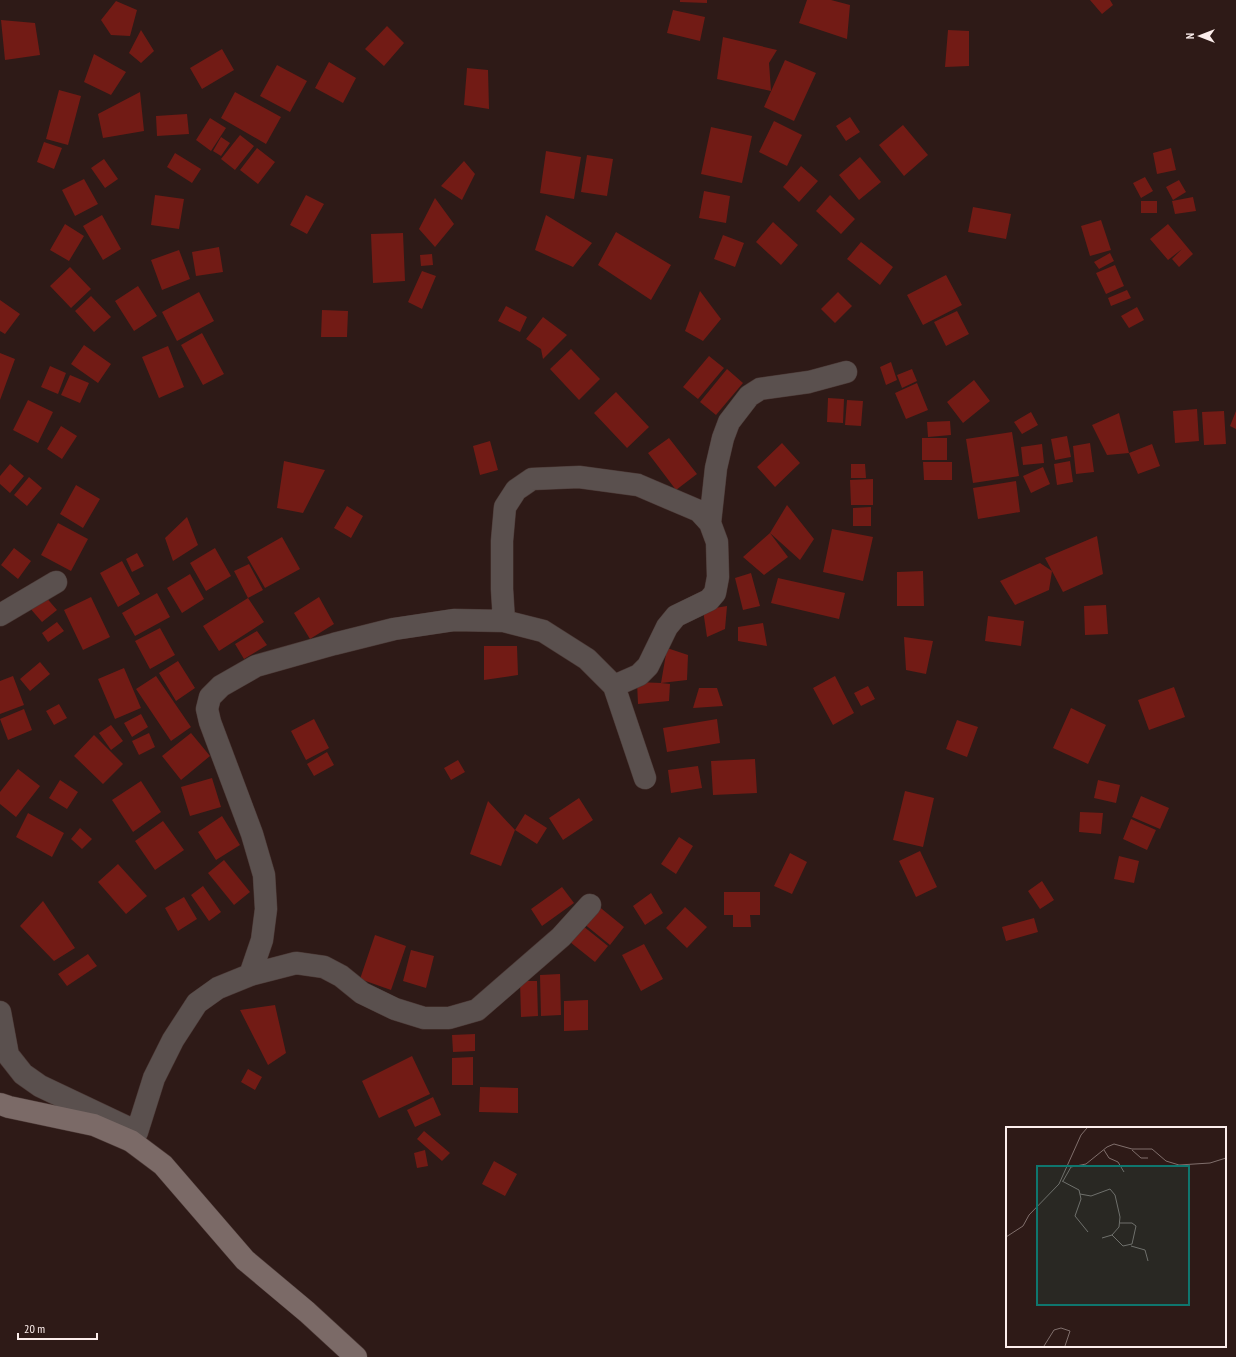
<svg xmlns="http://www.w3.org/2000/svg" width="1236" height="1357" viewBox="0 0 1236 1357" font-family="'PT Sans Narrow',sans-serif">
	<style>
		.building { fill: #721b15 }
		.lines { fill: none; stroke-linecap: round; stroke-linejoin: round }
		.street-casing { stroke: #4b3835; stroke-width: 23 }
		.secondary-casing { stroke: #4b3835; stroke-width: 23 }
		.street { stroke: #5a504e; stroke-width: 22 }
		.secondary { stroke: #7b6a67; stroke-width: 22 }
		.inset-road { fill: none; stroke: #806f6c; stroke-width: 1 }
		.view { fill: #0f766e; fill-opacity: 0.15; stroke: #0f766e; stroke-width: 2 }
		.inset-edge { fill: none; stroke: #fceeec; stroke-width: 2 }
	</style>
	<rect width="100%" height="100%" fill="#2e1a17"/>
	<path class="building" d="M 680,0 L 707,0 L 707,3 L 680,2 Z
		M 807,0 L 831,0 L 850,5 L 847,39 L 799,23 Z
		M 1090,0 L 1110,0 L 1113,5 L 1102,14 Z
		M 116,1 L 137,10 L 130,36 L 111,35 L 101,20 Z
		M 673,10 L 705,17 L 700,41 L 667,33 Z
		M 1,20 L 35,23 L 40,55 L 5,60 Z
		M 387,26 L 404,43 L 384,66 L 365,49 Z
		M 141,30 L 154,51 L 141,63 L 129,53 Z
		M 948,30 L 969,31 L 969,66 L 945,67 Z
		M 723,37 L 777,50 L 769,63 L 771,91 L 717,79 Z
		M 222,49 L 234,70 L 202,89 L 190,68 Z
		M 94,54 L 126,72 L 111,95 L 84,82 Z
		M 785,60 L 816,73 L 794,121 L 764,107 Z
		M 329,62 L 356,78 L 343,103 L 315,88 Z
		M 277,65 L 307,81 L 290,112 L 260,96 Z
		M 467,68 L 488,70 L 489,109 L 464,105 Z
		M 59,90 L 81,96 L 68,145 L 46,139 Z
		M 140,92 L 144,131 L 103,138 L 98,114 Z
		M 235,92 L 281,117 L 266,144 L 221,118 Z
		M 187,114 L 189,134 L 157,136 L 156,116 Z
		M 850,117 L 860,132 L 846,141 L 836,126 Z
		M 210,118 L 226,128 L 211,151 L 196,140 Z
		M 774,121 L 802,135 L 787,166 L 759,152 Z
		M 903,125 L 928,155 L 904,176 L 879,145 Z
		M 711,127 L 752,136 L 742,183 L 701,174 Z
		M 240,135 L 254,146 L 235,170 L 221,159 Z
		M 221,137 L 230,143 L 221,156 L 213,151 Z
		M 44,142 L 62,148 L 54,169 L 37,162 Z
		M 257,148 L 275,162 L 258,184 L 240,170 Z
		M 1171,148 L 1176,170 L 1157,174 L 1153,153 Z
		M 546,151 L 581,157 L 574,199 L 540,193 Z
		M 175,153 L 201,169 L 192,183 L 167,167 Z
		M 587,155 L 613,159 L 607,196 L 581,192 Z
		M 860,157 L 881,182 L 859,200 L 839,175 Z
		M 104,159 L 118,179 L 105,188 L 91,168 Z
		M 464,161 L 475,174 L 462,200 L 441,186 Z
		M 801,166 L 818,181 L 799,202 L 783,187 Z
		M 1145,177 L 1153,191 L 1141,198 L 1133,183 Z
		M 84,179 L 98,204 L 75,216 L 62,190 Z
		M 1179,180 L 1186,192 L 1173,200 L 1166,187 Z
		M 704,191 L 730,196 L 726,223 L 699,218 Z
		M 155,195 L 184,199 L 179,229 L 151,225 Z
		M 306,195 L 324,204 L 307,234 L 290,225 Z
		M 830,195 L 855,219 L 841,234 L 816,211 Z
		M 1193,197 L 1196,211 L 1175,214 L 1172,201 Z
		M 435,198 L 454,224 L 435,247 L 419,229 Z
		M 1141,201 L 1157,201 L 1157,213 L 1141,213 Z
		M 973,207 L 1011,214 L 1006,239 L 968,232 Z
		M 102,215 L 121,249 L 103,260 L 83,226 Z
		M 546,215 L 592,243 L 573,267 L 535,250 Z
		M 1101,220 L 1111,250 L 1090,256 L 1081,226 Z
		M 773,222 L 798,245 L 781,265 L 756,242 Z
		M 65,224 L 84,236 L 69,261 L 50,250 Z
		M 1168,224 L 1193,254 L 1179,267 L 1172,259 L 1182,249 L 1168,260 L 1150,239 Z
		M 616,232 L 671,265 L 651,300 L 598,265 Z
		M 403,233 L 405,281 L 373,283 L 371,234 Z
		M 723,235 L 744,243 L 735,267 L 714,259 Z
		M 861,242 L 893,267 L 880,285 L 847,259 Z
		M 219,247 L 223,272 L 196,276 L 192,252 Z
		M 179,250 L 190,279 L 162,290 L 151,260 Z
		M 1110,253 L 1114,261 L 1099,269 L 1094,262 Z
		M 432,254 L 433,265 L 421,266 L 420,255 Z
		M 1115,265 L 1124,286 L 1106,294 L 1096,273 Z
		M 70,267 L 91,289 L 71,308 L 50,286 Z
		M 422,271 L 436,276 L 422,309 L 408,302 Z
		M 946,275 L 962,305 L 923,325 L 907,295 Z
		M 138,286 L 157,316 L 134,331 L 115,301 Z
		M 1127,290 L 1131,298 L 1111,306 L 1108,298 Z
		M 700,291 L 721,319 L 703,341 L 685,331 Z
		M 199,292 L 214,321 L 177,341 L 162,312 Z
		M 838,292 L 852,306 L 835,323 L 821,309 Z
		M 91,296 L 111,317 L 94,332 L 75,311 Z
		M 0,300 L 20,314 L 5,334 L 0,331 Z
		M 506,306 L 527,317 L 520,332 L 498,321 Z
		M 1137,307 L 1144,320 L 1129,328 L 1121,316 Z
		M 322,310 L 348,311 L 347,337 L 321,337 Z
		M 957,311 L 969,334 L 946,346 L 934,322 Z
		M 543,317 L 567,335 L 543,359 L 541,349 L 526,339 Z
		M 202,333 L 224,374 L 203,385 L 181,345 Z
		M 84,345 L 111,364 L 98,383 L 71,364 Z
		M 168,346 L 184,387 L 159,398 L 142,357 Z
		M 571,349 L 600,379 L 579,400 L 550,369 Z
		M 0,353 L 15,359 L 0,400 Z
		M 709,356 L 724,368 L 698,399 L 683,387 Z
		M 891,362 L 897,380 L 886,385 L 880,367 Z
		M 50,366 L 66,373 L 58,394 L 41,387 Z
		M 727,369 L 743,383 L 716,415 L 700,402 Z
		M 912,369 L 917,381 L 902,388 L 897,375 Z
		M 70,375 L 89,383 L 80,403 L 61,395 Z
		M 974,380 L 990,401 L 963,423 L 947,402 Z
		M 917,383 L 928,410 L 906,419 L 895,393 Z
		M 616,392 L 649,427 L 627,448 L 594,413 Z
		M 828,398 L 844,399 L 843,423 L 827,422 Z
		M 28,400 L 53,412 L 38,443 L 13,430 Z
		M 847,400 L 863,401 L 861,426 L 845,425 Z
		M 1197,409 L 1199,441 L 1175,443 L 1173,411 Z
		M 1224,411 L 1226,444 L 1204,445 L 1202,412 Z
		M 1236,411 L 1236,429 L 1230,426 Z
		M 1031,412 L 1038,425 L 1022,434 L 1014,422 Z
		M 1119,413 L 1129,453 L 1107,455 L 1092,425 Z
		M 950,421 L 951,435 L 928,437 L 927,422 Z
		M 61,426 L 77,436 L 62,459 L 47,449 Z
		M 1012,432 L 1019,476 L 973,483 L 966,439 Z
		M 1067,436 L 1071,457 L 1055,460 L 1051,439 Z
		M 669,438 L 697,474 L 676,490 L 648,453 Z
		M 922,438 L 947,438 L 947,460 L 922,460 Z
		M 490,441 L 498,470 L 480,475 L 473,446 Z
		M 782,443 L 800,463 L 775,487 L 757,467 Z
		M 1090,443 L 1094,472 L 1076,474 L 1073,446 Z
		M 1042,444 L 1044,463 L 1023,465 L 1021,447 Z
		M 1152,444 L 1160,466 L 1138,474 L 1129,453 Z
		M 284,461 L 325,470 L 303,513 L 277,508 Z
		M 1070,461 L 1073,482 L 1057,485 L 1054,464 Z
		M 923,462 L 952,462 L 952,480 L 924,480 Z
		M 10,464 L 24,476 L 10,493 L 0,484 L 0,476 Z
		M 851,464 L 865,464 L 866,478 L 851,478 Z
		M 1043,467 L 1050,484 L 1031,493 L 1023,476 Z
		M 29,477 L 42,488 L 27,506 L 14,495 Z
		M 873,479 L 873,505 L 851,505 L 850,480 Z
		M 1016,481 L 1020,512 L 978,519 L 973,488 Z
		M 76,485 L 100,499 L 83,528 L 60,514 Z
		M 787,505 L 814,539 L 800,560 L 770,533 Z
		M 347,506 L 363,516 L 351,538 L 334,528 Z
		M 871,507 L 871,526 L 853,526 L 853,508 Z
		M 187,517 L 198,545 L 173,561 L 165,538 Z
		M 58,523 L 88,539 L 71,571 L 41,555 Z
		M 832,529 L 873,537 L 863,581 L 823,572 Z
		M 770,533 L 788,557 L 764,575 L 743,557 Z
		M 1097,536 L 1103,574 L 1063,592 L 1052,571 L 1049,590 L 1015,605 L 1000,581 L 1040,563 L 1052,571 L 1045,558 Z
		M 282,537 L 300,569 L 265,588 L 247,557 Z
		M 14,548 L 31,561 L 18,579 L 1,565 Z
		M 215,548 L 231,576 L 206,591 L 190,563 Z
		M 137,553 L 144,566 L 132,572 L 126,559 Z
		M 122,561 L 140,594 L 118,607 L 100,573 Z
		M 249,564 L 263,590 L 248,598 L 234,571 Z
		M 923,571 L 924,606 L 897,606 L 897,572 Z
		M 751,573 L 760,606 L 743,610 L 735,578 Z
		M 190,574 L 204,599 L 182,613 L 167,588 Z
		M 778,578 L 845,593 L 839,619 L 771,603 Z
		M 157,593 L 170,617 L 135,636 L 122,613 Z
		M 44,595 L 57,610 L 42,622 L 29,607 Z
		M 91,597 L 110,637 L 83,650 L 64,610 Z
		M 319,597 L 334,624 L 310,639 L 294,613 Z
		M 248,598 L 264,622 L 219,651 L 203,626 Z
		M 1106,605 L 1108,634 L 1085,635 L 1084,606 Z
		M 727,606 L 725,629 L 707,637 L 703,610 Z
		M 988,616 L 1024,621 L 1021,646 L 985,641 Z
		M 57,622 L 64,631 L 48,642 L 42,633 Z
		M 763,623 L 767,646 L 738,641 L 738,627 Z
		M 160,628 L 175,655 L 150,669 L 135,641 Z
		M 257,631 L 267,645 L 244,659 L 235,644 Z
		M 904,637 L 933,641 L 926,674 L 906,670 Z
		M 484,646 L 517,646 L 518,675 L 484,680 Z
		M 667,648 L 688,655 L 687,680 L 661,683 L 670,684 L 669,701 L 638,704 L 637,682 L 661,683 Z
		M 178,661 L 195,688 L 176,701 L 159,673 Z
		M 40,662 L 50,674 L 30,691 L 20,679 Z
		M 124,668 L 141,708 L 115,719 L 98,679 Z
		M 13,676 L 24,705 L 0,714 L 0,681 Z
		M 156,676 L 191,727 L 171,741 L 136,689 Z
		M 835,676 L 854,713 L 833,725 L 813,688 Z
		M 868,686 L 875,699 L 861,706 L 854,693 Z
		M 1174,687 L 1185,717 L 1149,730 L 1138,700 Z
		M 699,688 L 717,688 L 723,706 L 693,708 Z
		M 59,704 L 67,718 L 54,725 L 46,711 Z
		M 1071,708 L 1106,725 L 1088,764 L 1053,748 Z
		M 24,709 L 32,730 L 8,740 L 0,719 Z
		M 141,714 L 148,727 L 132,737 L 124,723 Z
		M 314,719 L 329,748 L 306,760 L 291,731 Z
		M 717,719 L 720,743 L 667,752 L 663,728 Z
		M 957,720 L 978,727 L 967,757 L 946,749 Z
		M 111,725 L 123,741 L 111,750 L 99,733 Z
		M 149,733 L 155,747 L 139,755 L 132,741 Z
		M 191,733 L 210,756 L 181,780 L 162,756 Z
		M 94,735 L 123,764 L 103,784 L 74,756 Z
		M 327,752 L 334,765 L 314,776 L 307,764 Z
		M 755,759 L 757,793 L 713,795 L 711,761 Z
		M 458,760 L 465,772 L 451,780 L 444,768 Z
		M 698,766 L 702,788 L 671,793 L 668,770 Z
		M 18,769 L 40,786 L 16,817 L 0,804 L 0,792 Z
		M 212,778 L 221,807 L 190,816 L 181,787 Z
		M 60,780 L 78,792 L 67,809 L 49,798 Z
		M 1098,780 L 1120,785 L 1116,803 L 1094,798 Z
		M 141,781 L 161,812 L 133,832 L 112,800 Z
		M 905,791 L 934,798 L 923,847 L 893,840 Z
		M 1141,796 L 1169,808 L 1160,829 L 1132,817 Z
		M 579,798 L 593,820 L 563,840 L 549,818 Z
		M 488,801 L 515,830 L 525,814 L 547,828 L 537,844 L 515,830 L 501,866 L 470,854 Z
		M 1080,812 L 1103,813 L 1101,834 L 1079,832 Z
		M 28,813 L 64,833 L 52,857 L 16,837 Z
		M 222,816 L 240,845 L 216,860 L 198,832 Z
		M 1131,819 L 1156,830 L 1147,850 L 1123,839 Z
		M 163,821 L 184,850 L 155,870 L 135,841 Z
		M 80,828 L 92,839 L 82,849 L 71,839 Z
		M 679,837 L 693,846 L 676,874 L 661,864 Z
		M 920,851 L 937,887 L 916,897 L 899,861 Z
		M 790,853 L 807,862 L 792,894 L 774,886 Z
		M 1119,856 L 1139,861 L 1134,883 L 1114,879 Z
		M 224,860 L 250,892 L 234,905 L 208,873 Z
		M 118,864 L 147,896 L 126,914 L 98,882 Z
		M 1042,881 L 1054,900 L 1040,909 L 1028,891 Z
		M 203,886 L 221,912 L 209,921 L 191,895 Z
		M 562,887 L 574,903 L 542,926 L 531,909 Z
		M 724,892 L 760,892 L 760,915 L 750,915 L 751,927 L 733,927 L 733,915 L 724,915 Z
		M 651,893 L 663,913 L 645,925 L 633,906 Z
		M 184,897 L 197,919 L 178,931 L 165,908 Z
		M 43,901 L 75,948 L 54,961 L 20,926 Z
		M 597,905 L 624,927 L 610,945 L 583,923 Z
		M 685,907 L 707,927 L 687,948 L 666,928 Z
		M 1034,918 L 1038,932 L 1006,941 L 1002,927 Z
		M 583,926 L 608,946 L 595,962 L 570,942 Z
		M 375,935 L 406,946 L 391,990 L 360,979 Z
		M 644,944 L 663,979 L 641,991 L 622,955 Z
		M 411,950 L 434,956 L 426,988 L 403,981 Z
		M 88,954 L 97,966 L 67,986 L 58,974 Z
		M 560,974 L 561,1015 L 541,1016 L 540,975 Z
		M 520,981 L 537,981 L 538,1016 L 521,1017 Z
		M 588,1000 L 588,1030 L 564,1031 L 564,1001 Z
		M 275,1005 L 286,1053 L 268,1065 L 240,1010 Z
		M 475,1034 L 475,1051 L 453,1052 L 452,1035 Z
		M 412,1056 L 430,1094 L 379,1118 L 362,1081 Z
		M 473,1057 L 473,1085 L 452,1085 L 452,1058 Z
		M 248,1069 L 262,1077 L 255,1090 L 241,1082 Z
		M 480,1087 L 518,1088 L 518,1113 L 479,1112 Z
		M 433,1097 L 441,1115 L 415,1127 L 407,1110 Z
		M 424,1131 L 450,1153 L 442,1161 L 417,1139 Z
		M 425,1150 L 428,1166 L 417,1168 L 414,1153 Z
		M 494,1161 L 517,1174 L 505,1196 L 482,1184 Z"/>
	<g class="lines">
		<g class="street-casing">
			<path id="street" d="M 710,523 L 716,468 L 723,438 L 729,422 L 749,396 L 760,389 L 809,382 L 846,372
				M 0,615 L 56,582
				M 504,621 L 502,589 L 502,541 L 505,507 L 516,490 L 532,479 L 579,477 L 638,485 L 699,511 L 710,523 L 717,542 L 718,577 L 715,593 L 709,600 L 676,616 L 667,627 L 648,666 L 639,675 L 614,686
				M 250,975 L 262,940 L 266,909 L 264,875 L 252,834 L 210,722 L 207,709 L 210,697 L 221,686 L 256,666 L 334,644 L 394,629 L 454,620 L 504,621 L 543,631 L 587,659 L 614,686 L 645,778
				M 0,1012 L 8,1055 L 23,1074 L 40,1086 L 137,1132
				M 131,1141 L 137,1132 L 154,1078 L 173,1040 L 197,1003 L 218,988 L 250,975 L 296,963 L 324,967 L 341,976 L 362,993 L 395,1009 L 424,1018 L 449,1018 L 477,1010 L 561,937 L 590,905"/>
		</g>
		<g class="secondary-casing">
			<path id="secondary" d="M 0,1104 L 9,1107 L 94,1125 L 131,1141 L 163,1165 L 245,1260 L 307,1312 L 356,1357"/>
		</g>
		<use href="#street" class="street"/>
		<use href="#secondary" class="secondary"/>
	</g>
	<g transform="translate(1006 1127)">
		<rect width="220" height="220" fill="#2e1a17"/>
		<path class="inset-road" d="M 98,23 L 103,31 L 112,35 L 118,45M 126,23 L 135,31 L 142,31M 56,54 L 73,63 L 75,72 L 69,89 L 82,105M 57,54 L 65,40 L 80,37 L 101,20 L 108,17 L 126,22 L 146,22 L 160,34 L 173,38 L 204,36 L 220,31M 74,67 L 85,69 L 104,62 L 109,68 L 114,90 L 113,100 L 106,108 L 96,111M 106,108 L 117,119 L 126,117 L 130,99 L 126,96 L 114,96M 0,110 L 17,99 L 23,88 L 53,57 L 75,8 L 81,1M 125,119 L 139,123 L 142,134M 38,219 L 48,203 L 55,201 L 64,204 L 59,219"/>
		<path class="view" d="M 31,39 L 183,39 L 183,178 L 31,178 Z"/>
		<rect width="220" height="220" class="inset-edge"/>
	</g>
	<g transform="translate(1200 36) rotate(270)" stroke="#2e1a17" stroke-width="3" paint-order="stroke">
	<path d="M0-3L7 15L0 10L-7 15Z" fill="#fceeec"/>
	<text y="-6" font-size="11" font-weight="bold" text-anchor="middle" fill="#fceeec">N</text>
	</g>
	<path d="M18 1333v6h79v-6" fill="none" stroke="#fceeec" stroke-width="2"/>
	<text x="24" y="1333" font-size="12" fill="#fceeec" stroke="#2e1a17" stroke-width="3" paint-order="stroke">20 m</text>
</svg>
